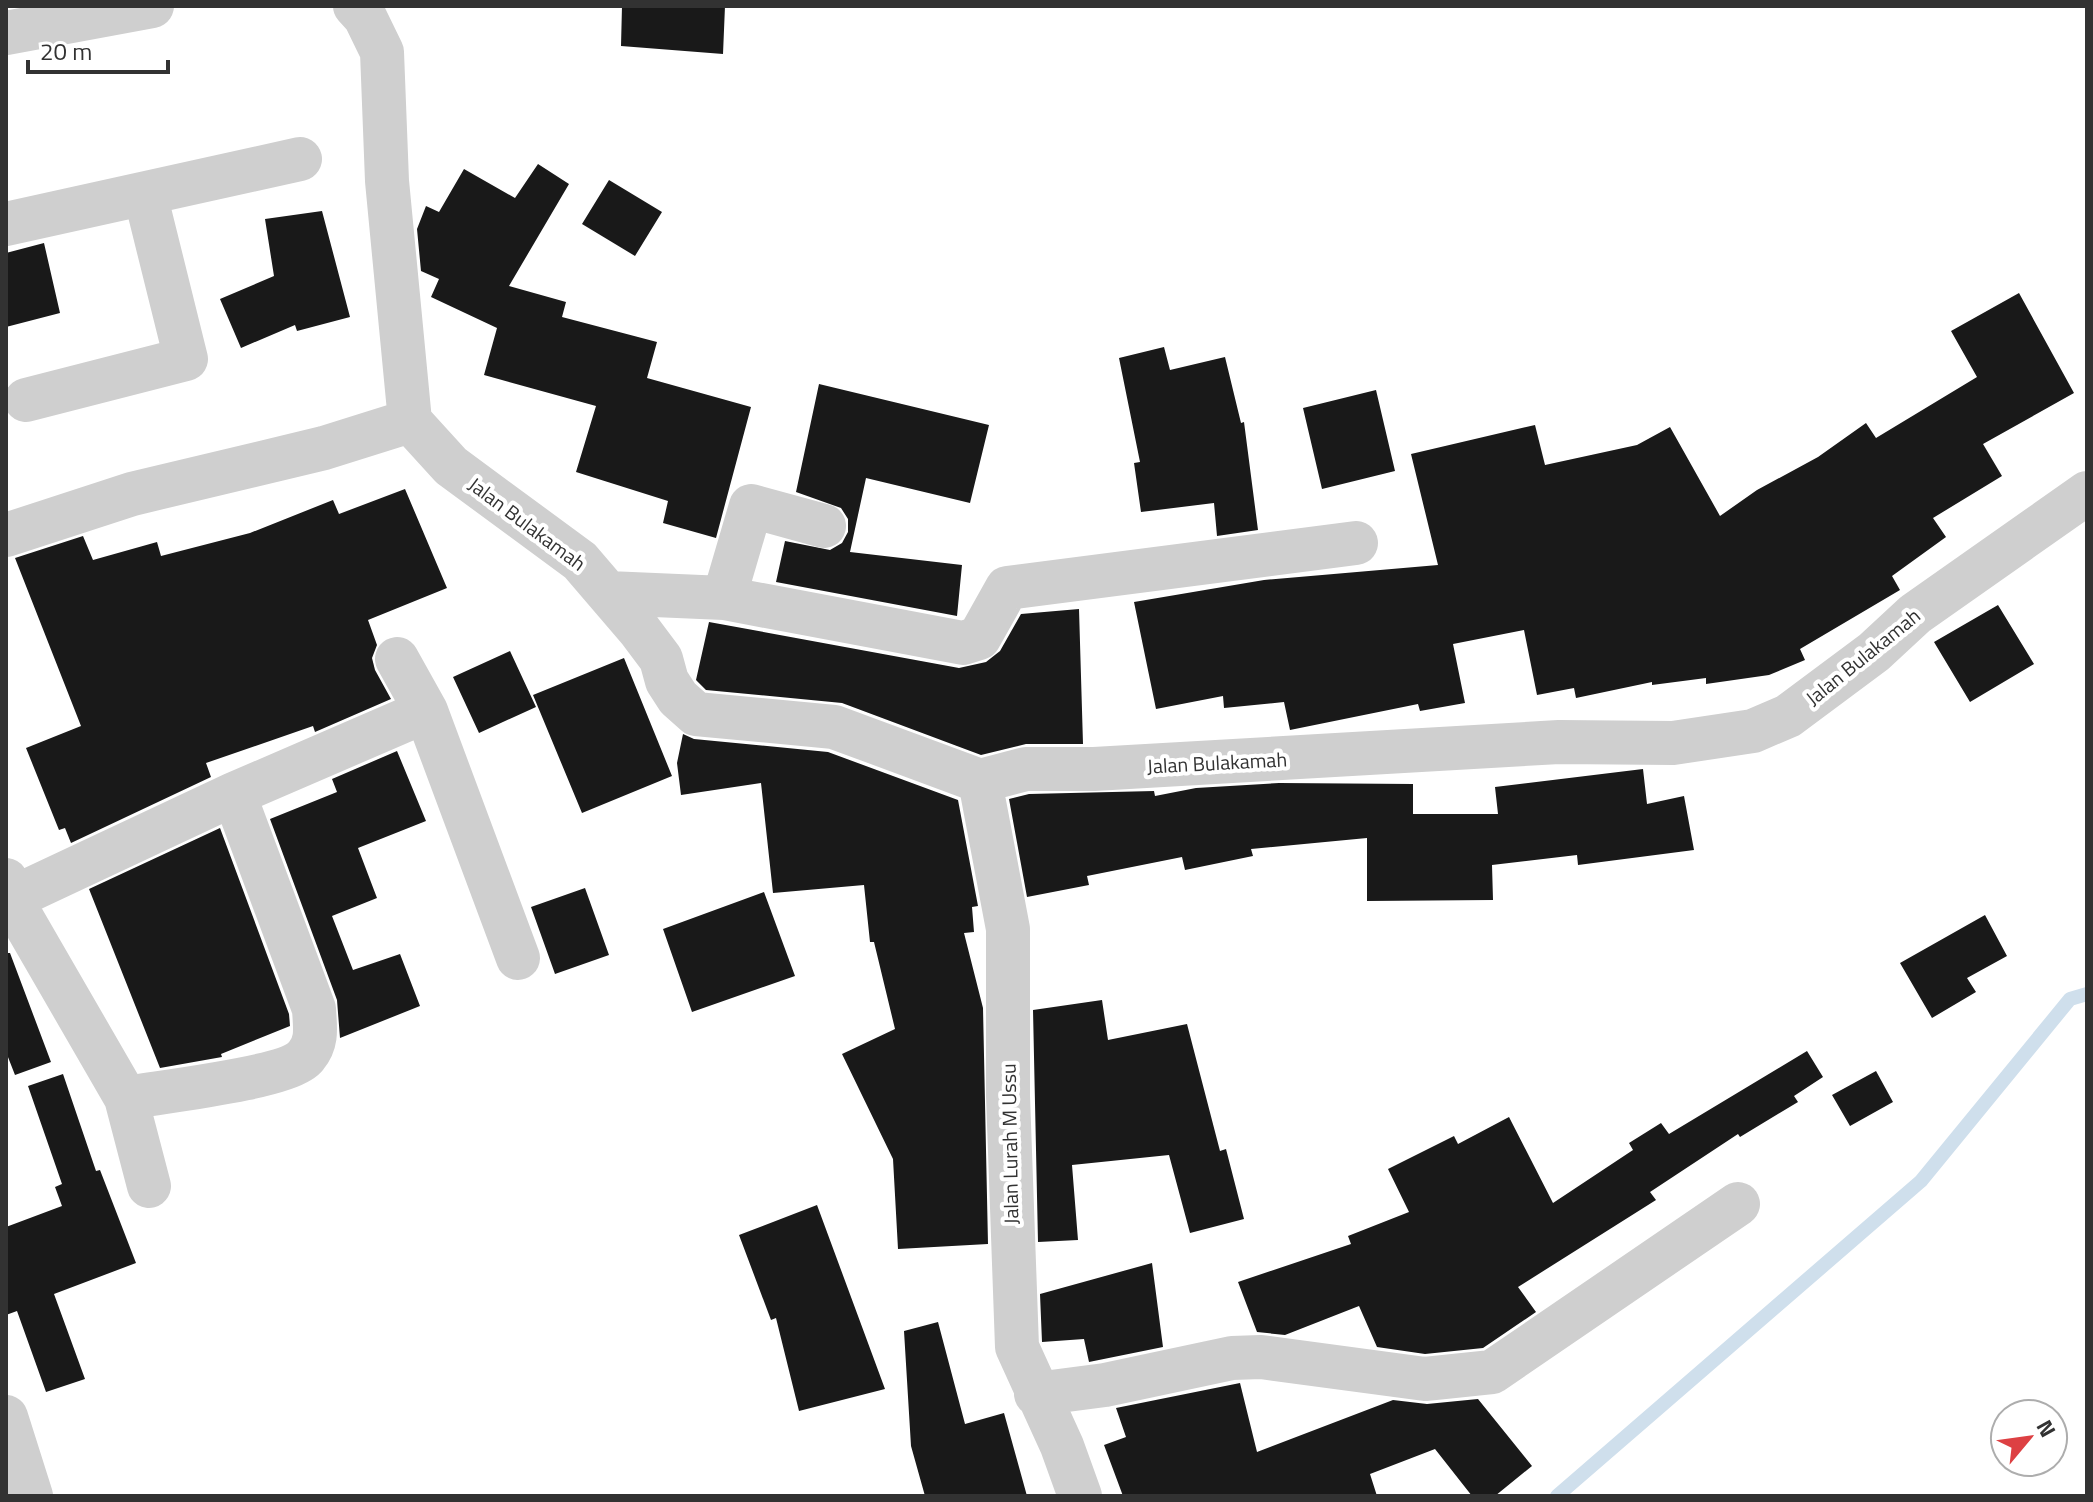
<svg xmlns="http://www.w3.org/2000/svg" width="2093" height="1502" viewBox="0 0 2093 1502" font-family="'Titillium Web',sans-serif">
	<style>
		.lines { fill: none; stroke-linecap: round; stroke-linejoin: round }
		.stream { stroke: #cfdfec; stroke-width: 14 }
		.building { fill: #191919 }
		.street { stroke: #cfcfcf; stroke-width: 44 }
		.labels { text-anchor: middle; stroke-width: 8; stroke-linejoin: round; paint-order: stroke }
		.street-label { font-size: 20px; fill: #323232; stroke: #fff }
	</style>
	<rect width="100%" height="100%" fill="#fff"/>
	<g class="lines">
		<path class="stream" d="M 1557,1496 L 1921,1181 L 2070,999 L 2087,994"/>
	</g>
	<path class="building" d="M 622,6 L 725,6 L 723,54 L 621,46 Z
		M 538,164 L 569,184 L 509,286 L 566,302 L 562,317 L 657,342 L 647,378 L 751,407 L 716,538 L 663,523 L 668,501 L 576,472 L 596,406 L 484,375 L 497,328 L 431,297 L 439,279 L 421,271 L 417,229 L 426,206 L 439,212 L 464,169 L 515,198 Z
		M 609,180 L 662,212 L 635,256 L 582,224 Z
		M 322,211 L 350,317 L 297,331 L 295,325 L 241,348 L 220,299 L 274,276 L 265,219 Z
		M 44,243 L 60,313 L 6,327 L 6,253 Z
		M 2019,293 L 2074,393 L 1983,444 L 2002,476 L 1933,518 L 1946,537 L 1892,576 L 1900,590 L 1800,649 L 1805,660 L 1769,675 L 1706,684 L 1706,678 L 1652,685 L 1652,682 L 1576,698 L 1574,688 L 1537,695 L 1524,630 L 1453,644 L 1465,703 L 1420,711 L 1418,704 L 1290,730 L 1284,702 L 1224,708 L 1223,696 L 1156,709 L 1134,602 L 1264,580 L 1438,565 L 1411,454 L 1535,425 L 1545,465 L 1637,445 L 1670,427 L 1720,516 L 1757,490 L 1818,457 L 1866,423 L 1876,438 L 1977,377 L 1951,331 Z
		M 1164,347 L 1170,370 L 1225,357 L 1241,423 L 1244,422 L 1258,530 L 1217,536 L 1214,503 L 1141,512 L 1134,463 L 1140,462 L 1119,358 Z
		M 819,384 L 989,425 L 970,503 L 866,478 L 850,552 L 962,565 L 957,616 L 776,582 L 785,541 L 830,550 L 842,543 L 848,532 L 848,519 L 841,508 L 796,492 Z
		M 1376,390 L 1395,471 L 1322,489 L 1303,408 Z
		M 405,489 L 447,588 L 368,620 L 377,645 L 372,658 L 375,670 L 391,699 L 315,732 L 313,726 L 206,763 L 211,777 L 71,843 L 65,828 L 59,830 L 26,748 L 81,726 L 15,558 L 83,536 L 93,560 L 157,542 L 161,556 L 250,533 L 333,500 L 339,514 Z
		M 1998,605 L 2034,664 L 1970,702 L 1934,642 Z
		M 1079,609 L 1083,744 L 1026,744 L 981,755 L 842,703 L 706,690 L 696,680 L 709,622 L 959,668 L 986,662 L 1000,651 L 1021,614 Z
		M 510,651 L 536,707 L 479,733 L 453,677 Z
		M 624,658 L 672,776 L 582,813 L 533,695 Z
		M 683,734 L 694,739 L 828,752 L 958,800 L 978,906 L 972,907 L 974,932 L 964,933 L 983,1008 L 988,1244 L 898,1249 L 893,1159 L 842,1054 L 895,1029 L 874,942 L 870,942 L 864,885 L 773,893 L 761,783 L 681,795 L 677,763 Z
		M 397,751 L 426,821 L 358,848 L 377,898 L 332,916 L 353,970 L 400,954 L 420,1006 L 340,1038 L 337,1000 L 270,819 L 337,792 L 332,779 Z
		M 1643,769 L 1647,804 L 1684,796 L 1694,850 L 1578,865 L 1577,855 L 1492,865 L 1493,900 L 1367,901 L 1367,838 L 1251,849 L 1253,856 L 1185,870 L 1182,857 L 1087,876 L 1089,885 L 1027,897 L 1009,799 L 1029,794 L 1154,791 L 1155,796 L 1196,788 L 1279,783 L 1413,784 L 1413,814 L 1498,814 L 1495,787 Z
		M 220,828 L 289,1014 L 290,1026 L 221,1054 L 222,1057 L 160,1068 L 89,889 Z
		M 585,888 L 609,955 L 555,974 L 531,907 Z
		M 764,892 L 795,976 L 692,1012 L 663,929 Z
		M 1985,915 L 2007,956 L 1967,978 L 1976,992 L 1932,1018 L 1900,963 Z
		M 6,953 L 10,953 L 51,1062 L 15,1075 L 6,1052 Z
		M 1102,1000 L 1108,1040 L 1187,1024 L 1220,1151 L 1226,1149 L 1244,1219 L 1190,1233 L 1169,1155 L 1072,1165 L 1078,1240 L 1038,1242 L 1033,1010 Z
		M 1807,1051 L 1823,1077 L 1794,1096 L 1798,1102 L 1740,1137 L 1738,1134 L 1650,1192 L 1656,1200 L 1518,1287 L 1536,1312 L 1483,1348 L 1425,1354 L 1377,1347 L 1359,1306 L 1285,1335 L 1257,1332 L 1238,1282 L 1351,1244 L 1348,1236 L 1409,1212 L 1388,1169 L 1454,1136 L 1458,1144 L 1509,1117 L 1553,1203 L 1633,1150 L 1629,1143 L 1661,1123 L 1669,1134 Z
		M 1876,1071 L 1893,1102 L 1850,1126 L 1832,1095 Z
		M 63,1074 L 96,1171 L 100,1170 L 136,1263 L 54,1294 L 85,1379 L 46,1392 L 17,1311 L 6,1315 L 6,1227 L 62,1206 L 55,1187 L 62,1184 L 28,1086 Z
		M 817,1205 L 885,1389 L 799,1411 L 776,1318 L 771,1320 L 739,1235 Z
		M 1152,1263 L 1163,1347 L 1089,1362 L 1084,1339 L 1042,1342 L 1040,1294 Z
		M 938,1322 L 965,1424 L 1004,1413 L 1027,1496 L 925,1496 L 911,1446 L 904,1331 Z
		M 1240,1383 L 1257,1452 L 1393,1400 L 1427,1404 L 1478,1399 L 1532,1466 L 1495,1496 L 1472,1496 L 1435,1449 L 1370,1474 L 1377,1496 L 1123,1496 L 1104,1445 L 1126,1437 L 1116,1408 Z"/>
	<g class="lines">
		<path class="street" d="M 355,6 L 365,17 L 382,52 L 387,181 L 410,421
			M 6,33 L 152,6
			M 6,224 L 300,159
			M 26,400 L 186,359 L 145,194
			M 6,535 L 132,494 L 324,448 L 410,421 L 451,466 L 580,561 L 640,631 L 661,659 L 667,681 L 678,698 L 696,714 L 834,727 L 980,781 L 1026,769 L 1094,769 L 1559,742 L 1673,743 L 1753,731 L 1788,716 L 1874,652 L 1915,614 L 2087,493
			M 608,593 L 724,598 L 963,643 L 979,638 L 1007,588 L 1356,543
			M 724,598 L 751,506 L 824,526
			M 426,711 L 518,958
			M 980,781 L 1008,929 L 1008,1096 L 1017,1347 L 1062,1446 L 1080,1496
			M 6,880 L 11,899 L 126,1098 L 149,1186
			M 6,901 L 234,794 L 426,711 L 397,659
			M 126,1098 C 159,1092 289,1078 306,1056 C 318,1042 315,1027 314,1009 L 234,794
			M 1036,1394 L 1105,1385 L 1232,1358 L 1261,1357 L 1425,1379 L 1492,1372 L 1738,1204
			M 6,1417 L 31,1496"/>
	</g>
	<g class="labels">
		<g class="street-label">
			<text transform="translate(527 524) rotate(37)" y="7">Jalan Bulakamah</text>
			<text transform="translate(1863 657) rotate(-39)" y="7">Jalan Bulakamah</text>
			<text transform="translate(1217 763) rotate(-3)" y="7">Jalan Bulakamah</text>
			<text transform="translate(1010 1144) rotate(-91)" y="7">Jalan Lurah M Ussu</text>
		</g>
	</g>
	<rect width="2093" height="1502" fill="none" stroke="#323232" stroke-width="16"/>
	<g transform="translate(2029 1438) rotate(61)"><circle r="38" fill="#ffffff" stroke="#adadad" stroke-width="2"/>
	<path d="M0-6L14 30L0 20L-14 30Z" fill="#dd4043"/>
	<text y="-12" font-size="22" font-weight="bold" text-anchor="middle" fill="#323232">N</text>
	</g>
	<path d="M28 60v12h140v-12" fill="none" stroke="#323232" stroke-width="4"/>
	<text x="40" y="60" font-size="24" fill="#323232" stroke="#ffffff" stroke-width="6" paint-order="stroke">20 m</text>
</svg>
